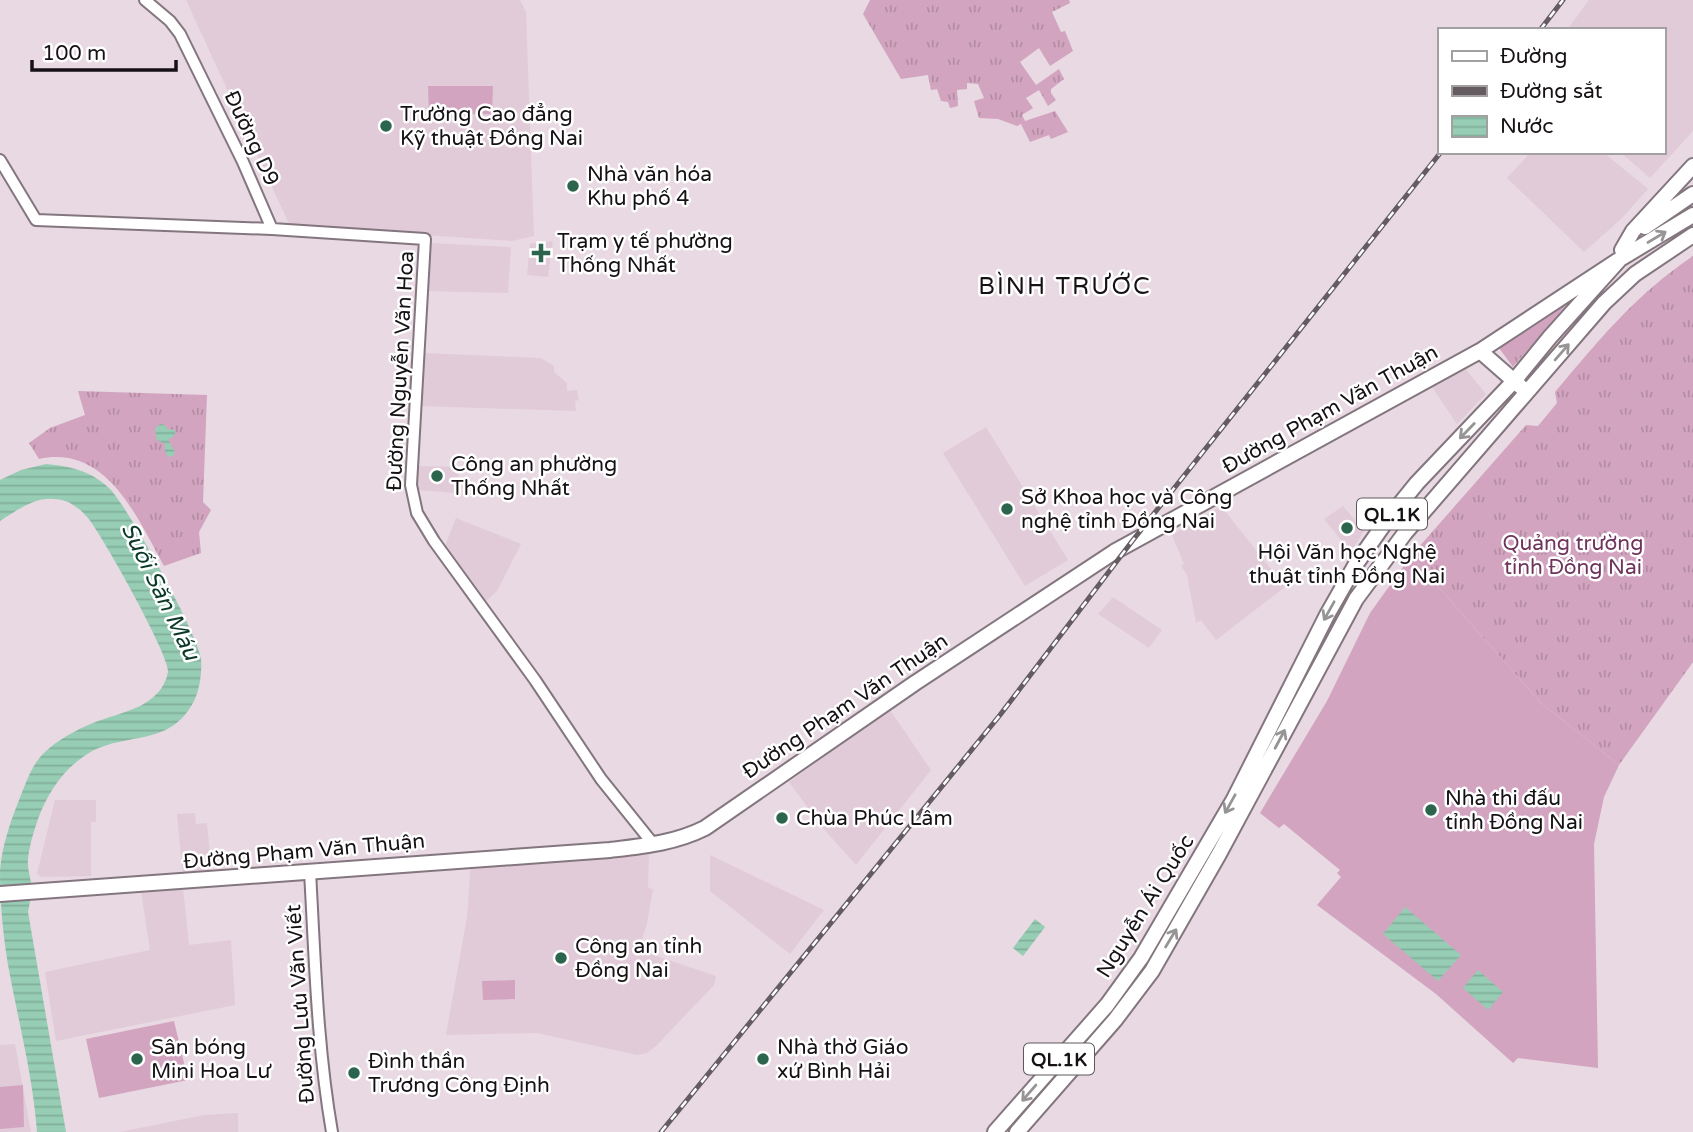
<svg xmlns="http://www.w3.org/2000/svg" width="1693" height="1132" viewBox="0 0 1693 1132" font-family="'Varela Round',sans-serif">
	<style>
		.built { fill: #e1cbd8 }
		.grass { fill: url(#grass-tufts) }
		.pitch { fill: #d2a4c0 }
		.water { fill: url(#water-rules) }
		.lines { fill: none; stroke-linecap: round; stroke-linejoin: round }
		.minor-casing { stroke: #83767e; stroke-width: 14 }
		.major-casing { stroke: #83767e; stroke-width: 18 }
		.minor { stroke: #fff; stroke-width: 10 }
		.major { stroke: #fff; stroke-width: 14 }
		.rail-casing { stroke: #655c62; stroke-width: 5 }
		.rail { stroke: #fff; stroke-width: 2.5; stroke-dasharray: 8; stroke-linecap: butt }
		.oneway { stroke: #969495 }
		.poi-dot { fill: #2c654e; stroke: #fff; stroke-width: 2.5 }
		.labels { text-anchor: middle; stroke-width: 5; stroke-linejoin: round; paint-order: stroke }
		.shield { fill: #fff; stroke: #5c585a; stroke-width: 2 }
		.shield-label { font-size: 19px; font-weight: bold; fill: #161114 }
		.poi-label { font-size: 21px; fill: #161114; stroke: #fff; text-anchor: start }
		.street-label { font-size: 21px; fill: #161114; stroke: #fff }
		.park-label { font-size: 21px; fill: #6e345b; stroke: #fff }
		.water-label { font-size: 23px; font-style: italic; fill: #0a3928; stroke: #fff }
		.quarter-label { font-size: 24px; letter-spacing: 2px; fill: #161114; stroke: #fff }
	</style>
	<defs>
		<pattern id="grass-tufts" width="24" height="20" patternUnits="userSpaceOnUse" patternTransform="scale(1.75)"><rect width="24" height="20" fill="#d2a4c0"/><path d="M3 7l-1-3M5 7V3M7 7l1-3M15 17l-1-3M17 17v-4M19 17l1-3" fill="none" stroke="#b48ca4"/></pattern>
		<pattern id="water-rules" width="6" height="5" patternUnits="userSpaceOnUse" patternTransform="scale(1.75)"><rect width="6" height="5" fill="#96cdb4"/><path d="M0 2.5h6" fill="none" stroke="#81af9a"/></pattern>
	</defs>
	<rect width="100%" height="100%" fill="#e8d9e2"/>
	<path class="built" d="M 186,0 L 520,0 L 526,12 L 534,236 L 512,241 L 290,226 Z
		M 1589,0 L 1693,0 L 1693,131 L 1650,178 L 1620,152 L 1663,152 L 1663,30 L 1567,30 Z
		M 1531,152 L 1603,152 L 1648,189 L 1621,219 L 1584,252 L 1507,178 Z
		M 553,241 L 548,277 L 527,275 L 530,244 Z
		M 429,243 L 511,247 L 508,293 L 425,291 Z
		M 423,353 L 541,358 L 554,366 L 554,372 L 567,383 L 567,391 L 577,390 L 579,400 L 575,401 L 576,411 L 420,406 Z
		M 1464,367 L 1486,394 L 1457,424 L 1432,387 Z
		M 986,427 L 1068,560 L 1025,586 L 943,453 Z
		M 417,466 L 460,467 L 455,493 L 417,490 Z
		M 1221,506 L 1285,587 L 1216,640 L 1201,620 L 1196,623 L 1187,575 L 1181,566 L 1184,564 L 1172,535 Z
		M 1343,506 L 1364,531 L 1351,552 L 1324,519 Z
		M 456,518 L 521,544 L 497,591 L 485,602 L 445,546 Z
		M 1113,597 L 1162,630 L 1149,648 L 1098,614 Z
		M 890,710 L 931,770 L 856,865 L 822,827 L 789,782 Z
		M 55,800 L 96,800 L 96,822 L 91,822 L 91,876 L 41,877 L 37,874 Z
		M 195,813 L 196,824 L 207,823 L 212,875 L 183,877 L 177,814 Z
		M 649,851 L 648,888 L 653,889 L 647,923 L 639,950 L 716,976 L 714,985 L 656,1046 L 647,1053 L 637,1055 L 537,1033 L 446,1035 L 467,917 L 471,864 Z
		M 710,855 L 824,910 L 790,954 L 710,891 Z
		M 183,888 L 189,945 L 231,940 L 235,1005 L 56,1041 L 45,972 L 150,950 L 141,891 Z
		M 15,1044 L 31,1132 L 0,1132 L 0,1045 Z
		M 238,1113 L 238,1132 L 120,1132 L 204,1115 Z"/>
	<path class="grass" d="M 870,0 L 1069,0 L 1070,3 L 1052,12 L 1061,32 L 1065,31 L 1073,51 L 1050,66 L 1039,48 L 1020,62 L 1036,85 L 1059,69 L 1064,79 L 1051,89 L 1051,93 L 1056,100 L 1048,106 L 1039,90 L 1026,98 L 1033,108 L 1022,115 L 1025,121 L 1055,111 L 1068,132 L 1051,139 L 1049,135 L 1030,142 L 1021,124 L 1017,126 L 998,119 L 979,118 L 974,101 L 984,98 L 978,84 L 967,83 L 967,89 L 957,90 L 958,106 L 950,108 L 948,102 L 941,101 L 937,89 L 931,90 L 928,75 L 901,79 L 863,14 Z
		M 1693,256 L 1693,662 L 1619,765 L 1541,703 L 1411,556 L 1526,425 L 1538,426 L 1557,403 L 1555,392 C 1600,339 1634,296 1693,256 Z
		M 1568,303 L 1513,367 L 1499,348 Z
		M 78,391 L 207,395 L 203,502 L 211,510 L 199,532 L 201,553 L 164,566 C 138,519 107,444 39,459 L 29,443 L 50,428 L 85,415 Z"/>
	<path class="pitch" d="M 428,86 L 493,86 L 492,114 L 429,115 Z
		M 1411,556 L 1541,703 L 1619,765 L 1604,797 L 1594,844 L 1598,1068 L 1518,1058 L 1513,1063 L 1436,994 L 1317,905 L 1341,877 L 1337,873 L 1340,870 L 1284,824 L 1279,828 L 1260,813 L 1327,701 L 1370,613 Z
		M 515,980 L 515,999 L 483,1000 L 482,981 Z
		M 174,1021 L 188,1080 L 99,1098 L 86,1039 Z
		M 23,1085 L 24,1127 L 0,1129 L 0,1087 Z"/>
	<path class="water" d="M 160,424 L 165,425 L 167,429 L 175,430 L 175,435 L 168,440 L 175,452 L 173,456 L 168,457 L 165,451 L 165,444 L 157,440 L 155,429 Z
		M 46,464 C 70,466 91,471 109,488 C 127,505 199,636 201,659 C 202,672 200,689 194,701 C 170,748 126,731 89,753 C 64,768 48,792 38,819 C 34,831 29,846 28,860 C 27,870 32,881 32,891 C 31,899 29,905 28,912 L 66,1132 L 37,1132 C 33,1076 18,1020 8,965 C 3,934 0,903 0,871 C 2,846 10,823 19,800 C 26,783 31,766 44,753 C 57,740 76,730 93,723 C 120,712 161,708 168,672 C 170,656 102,535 88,518 C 83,512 76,506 68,502 C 41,492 22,507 0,521 L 0,480 L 21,470 Z
		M 1405,907 L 1461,955 L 1438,981 L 1383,934 Z
		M 1035,919 L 1045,927 L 1023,956 L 1013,948 Z
		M 1478,970 L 1503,992 L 1488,1010 L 1463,988 Z"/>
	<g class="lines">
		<g class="minor-casing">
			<path id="minor" d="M 145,0 L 170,21 L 180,34 L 243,162 L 272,229
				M 0,160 L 36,220 L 272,229 L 425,239 L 411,485 L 417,513 L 434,541 L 535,680 L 601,779 L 654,845
				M 310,872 C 315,959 317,1046 332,1132"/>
		</g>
		<g class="major-casing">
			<path id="major" d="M 1645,227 L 1693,194
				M 1622,250 L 1633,231 L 1693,166
				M 1480,351 L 1521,387
				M 0,894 L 610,850 C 644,846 675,843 705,828 L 915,683 L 1114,552 L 1480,351 L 1620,259
				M 995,1132 L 1107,1005 L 1141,958 L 1234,799 L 1327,615 L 1356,564 L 1387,520 L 1417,483 L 1514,381 L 1550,337 L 1620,259 L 1693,215
				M 1017,1132 L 1115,1020 L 1152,971 L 1219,854 L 1356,599 L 1405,533 L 1604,303 L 1635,274 L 1693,235"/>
		</g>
		<use href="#minor" class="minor"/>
		<use href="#major" class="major"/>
		<g class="rail-casing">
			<path id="rail" d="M 1540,30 L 1563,0
				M 661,1132 L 1000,715 L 1133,540 L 1441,152"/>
		</g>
		<use href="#rail" class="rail"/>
	</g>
	<defs><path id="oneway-shaft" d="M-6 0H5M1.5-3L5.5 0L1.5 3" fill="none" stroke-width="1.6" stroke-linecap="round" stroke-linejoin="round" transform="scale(1.75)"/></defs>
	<g class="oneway">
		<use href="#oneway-shaft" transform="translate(1657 237) rotate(-31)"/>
		<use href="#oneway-shaft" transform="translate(1562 352) rotate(-49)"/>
		<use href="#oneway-shaft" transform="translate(1467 431) rotate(134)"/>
		<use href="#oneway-shaft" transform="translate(1329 611) rotate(119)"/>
		<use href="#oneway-shaft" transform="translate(1280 739) rotate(-62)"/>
		<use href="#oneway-shaft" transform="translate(1230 804) rotate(119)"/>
		<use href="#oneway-shaft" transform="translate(1171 938) rotate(-59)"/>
		<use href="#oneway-shaft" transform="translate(1029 1093) rotate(131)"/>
	</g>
	<g class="poi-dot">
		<circle cx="386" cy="126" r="7"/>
		<circle cx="573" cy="186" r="7"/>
		<path d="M537.5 242.5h7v7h7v7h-7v7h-7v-7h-7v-7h7z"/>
		<circle cx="437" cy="476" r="7"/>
		<circle cx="1007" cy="509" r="7"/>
		<circle cx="1347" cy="528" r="7"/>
		<circle cx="1431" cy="810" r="7"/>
		<circle cx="782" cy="818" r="7"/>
		<circle cx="561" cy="958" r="7"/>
		<circle cx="137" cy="1059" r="7"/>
		<circle cx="763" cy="1059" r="7"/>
		<circle cx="354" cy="1073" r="7"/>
	</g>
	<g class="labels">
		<g class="shield">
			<rect x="1357" y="498.5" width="70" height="31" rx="5"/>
			<rect x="1024" y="1043.5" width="70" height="31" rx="5"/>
		</g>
		<g class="shield-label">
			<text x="1392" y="521">QL.1K</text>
			<text x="1059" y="1066">QL.1K</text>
		</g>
		<g class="poi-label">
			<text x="400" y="121">Trường Cao đẳng<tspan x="400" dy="24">Kỹ thuật Đồng Nai</tspan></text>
			<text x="587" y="181">Nhà văn hóa<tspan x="587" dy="24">Khu phố 4</tspan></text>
			<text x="557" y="248">Trạm y tế phường<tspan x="557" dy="24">Thống Nhất</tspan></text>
			<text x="451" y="471">Công an phường<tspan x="451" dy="24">Thống Nhất</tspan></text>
			<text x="1021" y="504">Sở Khoa học và Công<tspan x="1021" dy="24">nghệ tỉnh Đồng Nai</tspan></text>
			<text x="1347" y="559" text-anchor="middle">Hội Văn học Nghệ<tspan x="1347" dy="24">thuật tỉnh Đồng Nai</tspan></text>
			<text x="1445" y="805">Nhà thi đấu<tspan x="1445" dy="24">tỉnh Đồng Nai</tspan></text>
			<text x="796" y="825">Chùa Phúc Lâm</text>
			<text x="575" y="953">Công an tỉnh<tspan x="575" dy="24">Đồng Nai</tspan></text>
			<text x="151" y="1054">Sân bóng<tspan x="151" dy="24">Mini Hoa Lư</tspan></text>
			<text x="777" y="1054">Nhà thờ Giáo<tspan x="777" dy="24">xứ Bình Hải</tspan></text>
			<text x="368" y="1068">Đình thần<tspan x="368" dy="24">Trương Công Định</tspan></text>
		</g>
		<g class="street-label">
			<text transform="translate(252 138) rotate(65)" y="7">Đường D9</text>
			<text transform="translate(400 371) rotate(-87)" y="7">Đường Nguyễn Văn Hoa</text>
			<text transform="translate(1330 409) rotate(-29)" y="7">Đường Phạm Văn Thuận</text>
			<text transform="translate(845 706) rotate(-34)" y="7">Đường Phạm Văn Thuận</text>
			<text transform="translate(304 851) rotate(-5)" y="7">Đường Phạm Văn Thuận</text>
			<text transform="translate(1145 906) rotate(-58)" y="7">Nguyễn Ái Quốc</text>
			<text transform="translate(300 1004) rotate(-94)" y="7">Đường Lưu Văn Viết</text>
		</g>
		<g class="park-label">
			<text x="1573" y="550">Quảng trường<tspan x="1573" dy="24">tỉnh Đồng Nai</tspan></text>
		</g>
		<g class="water-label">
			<text transform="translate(161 591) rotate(64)" y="8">Suối Săn Máu</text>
		</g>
		<g class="quarter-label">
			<text x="1065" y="294">BÌNH TRƯỚC</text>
		</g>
	</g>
	<rect x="1438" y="28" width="228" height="126" fill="#ffffff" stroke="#a2a0a1" stroke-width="2"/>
	<rect x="1452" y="51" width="35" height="10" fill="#ffffff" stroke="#a2a0a1" stroke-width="2"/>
	<text x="1500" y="63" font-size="21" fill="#161114">Đường</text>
	<rect x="1452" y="86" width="35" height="10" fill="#655c62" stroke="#a2a0a1" stroke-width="2"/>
	<text x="1500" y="98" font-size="21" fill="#161114">Đường sắt</text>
	<rect x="1452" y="116" width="35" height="21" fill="url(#water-rules)" stroke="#a2a0a1" stroke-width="2"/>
	<text x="1500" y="133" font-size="21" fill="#161114">Nước</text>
	<path d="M32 60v10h144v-10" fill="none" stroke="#161114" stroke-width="3.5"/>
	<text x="42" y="60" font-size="21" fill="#161114" stroke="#ffffff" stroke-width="5" paint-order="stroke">100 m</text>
</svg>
